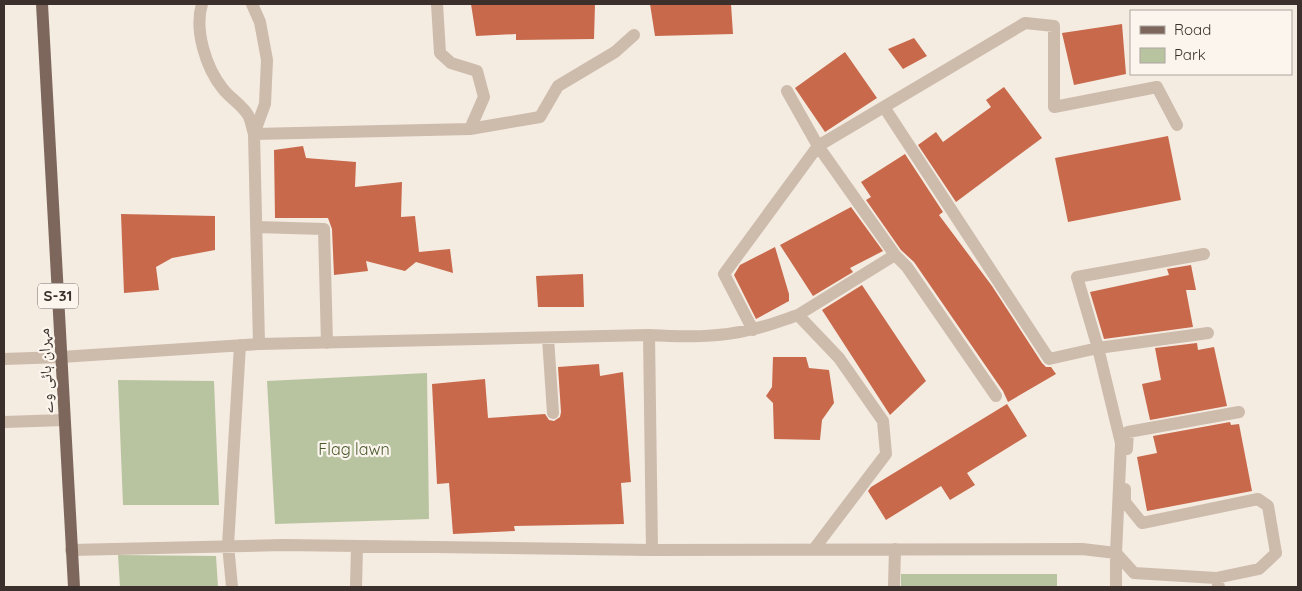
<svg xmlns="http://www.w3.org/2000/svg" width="1302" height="591" viewBox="0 0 1302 591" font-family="Quicksand,'Noto Naskh Arabic',sans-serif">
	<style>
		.green { fill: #b8c4a0 }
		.building { fill: #c8694b }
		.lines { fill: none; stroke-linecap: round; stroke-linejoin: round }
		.minor { stroke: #cdbbac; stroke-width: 12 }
		.major { stroke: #7d675c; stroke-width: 12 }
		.labels { text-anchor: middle; stroke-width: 4.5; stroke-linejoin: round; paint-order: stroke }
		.shield { fill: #fbf5ee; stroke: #756b66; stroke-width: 1 }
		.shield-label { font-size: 15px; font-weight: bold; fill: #3b302b }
		.street-label { font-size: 16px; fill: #3b302b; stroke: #fbf5ee }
		.park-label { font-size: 16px; fill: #4a5a2e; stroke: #fbf5ee }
	</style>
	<rect width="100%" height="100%" fill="#f4ebe1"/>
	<path class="green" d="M 427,373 L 429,519 L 275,524 L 267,381 Z
		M 118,380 L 214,381 L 219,505 L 123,505 Z
		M 118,555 L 216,556 L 218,587 L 120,587 Z
		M 901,574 L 1057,574 L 1057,587 L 901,587 Z"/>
	<path class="building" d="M 471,4 L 595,4 L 594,39 L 516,40 L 516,34 L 476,36 Z
		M 650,4 L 731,4 L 733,34 L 655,36 Z
		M 1122,24 L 1126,74 L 1074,85 L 1062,33 Z
		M 914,38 L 927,56 L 903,69 L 888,49 Z
		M 845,52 L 877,98 L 825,132 L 795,88 Z
		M 1004,87 L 1042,138 L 956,202 L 918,145 L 936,132 L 943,142 L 991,107 L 986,100 Z
		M 1168,136 L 1181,200 L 1068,222 L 1055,158 Z
		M 303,146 L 306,158 L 356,162 L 355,187 L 402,182 L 401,217 L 415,216 L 419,252 L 450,249 L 453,273 L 416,262 L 405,271 L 366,261 L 368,271 L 334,275 L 332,229 L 328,218 L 275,218 L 274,150 Z
		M 905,154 L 943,212 L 939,215 L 992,286 L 1042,363 L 1046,367 L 1051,367 L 1056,374 L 1008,402 L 1003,391 L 914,262 L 901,250 L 866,200 L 871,197 L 861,182 Z
		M 851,207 L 883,251 L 850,268 L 853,272 L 813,296 L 780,245 Z
		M 121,214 L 215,216 L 215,250 L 172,258 L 156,267 L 159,290 L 124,293 Z
		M 775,247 L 789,294 L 789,301 L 756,319 L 734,275 L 740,265 Z
		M 1191,265 L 1196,290 L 1186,290 L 1193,327 L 1104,339 L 1090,292 L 1169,275 L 1167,269 Z
		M 583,274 L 584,307 L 538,307 L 536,276 Z
		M 862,285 L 926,381 L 890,415 L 822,310 Z
		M 1197,343 L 1198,350 L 1214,347 L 1227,406 L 1150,420 L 1142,384 L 1161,380 L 1155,348 Z
		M 773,357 L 806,357 L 809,368 L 829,370 L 834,403 L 822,420 L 820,440 L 774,439 L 773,403 L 766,396 L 772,387 Z
		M 599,364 L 600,376 L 623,372 L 631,482 L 621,483 L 624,524 L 514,526 L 515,531 L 453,534 L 449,483 L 437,484 L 432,384 L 485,379 L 488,418 L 545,414 L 549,420 L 554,421 L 560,417 L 561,412 L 558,367 Z
		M 1007,404 L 1027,436 L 967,473 L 975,485 L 950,500 L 941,486 L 886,520 L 868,491 L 871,487 Z
		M 1230,422 L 1231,425 L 1239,424 L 1252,491 L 1147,511 L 1137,457 L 1157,453 L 1153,436 Z"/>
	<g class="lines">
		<path class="minor" d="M 202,4 C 194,30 206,68 223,89 C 230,98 242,105 248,115 C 251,120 252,128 254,134
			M 252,4 L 260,22 L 267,60 L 265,104 L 254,134
			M 437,4 L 440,53 L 451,63 L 477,71 L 484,97 L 470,129
			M 884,107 L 1049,359 L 1098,348 L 1077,277 L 1204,254
			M 256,227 L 324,229 L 327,343
			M 895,255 L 907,267 L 996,396
			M 798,315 L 895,255 L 818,146 L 1025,23 L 1054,26 L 1054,107 L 1157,87 L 1177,125
			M 753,330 L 724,274 L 818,146 L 787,91
			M 649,335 L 652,550
			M 548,338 L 553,413
			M 259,344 L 254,134 L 470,129 L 540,117 L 558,86 L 615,52 L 634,35
			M 4,359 L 61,357 L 259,344 L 649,335 C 683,337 719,338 753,329 C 768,326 783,320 798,315 L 839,358 L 883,421 L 886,454 L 814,549
			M 4,422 L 64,420
			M 1127,449 L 1128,432 L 1239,412
			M 1125,489 L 1125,502 L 1142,523 L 1258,499 L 1268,506 L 1276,553 L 1259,569 L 1216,578
			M 71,550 L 283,545 L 652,550 L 1082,549 L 1116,553 L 1121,443 L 1098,348 L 1208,333
			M 1116,553 L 1134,573 L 1216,578 L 1219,587
			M 1116,553 L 1116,587
			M 232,587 L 228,545 L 240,345
			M 356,587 L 357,546
			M 894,587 L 895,549"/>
		<path class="major" d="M 42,4 L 74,587"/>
	</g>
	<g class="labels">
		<rect class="shield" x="38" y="283.5" width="40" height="25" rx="4"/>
		<g class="shield-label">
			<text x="58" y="301">S-31</text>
		</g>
		<g class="street-label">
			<text transform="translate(45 371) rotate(-93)" y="6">مہران ہائی وے</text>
		</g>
		<g class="park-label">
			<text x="354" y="455">Flag lawn</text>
		</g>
	</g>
	<rect width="1302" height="591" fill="none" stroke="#3b302b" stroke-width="10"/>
	<rect x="1130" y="10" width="162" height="65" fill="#fbf5ee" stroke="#aea6a0"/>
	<rect x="1140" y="26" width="25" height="8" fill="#7d675c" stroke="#aea6a0"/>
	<text x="1174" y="35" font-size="15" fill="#3b302b">Road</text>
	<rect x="1140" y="48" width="25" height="15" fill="#b8c4a0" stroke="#aea6a0"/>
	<text x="1174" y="60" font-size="15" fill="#3b302b">Park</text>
</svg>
